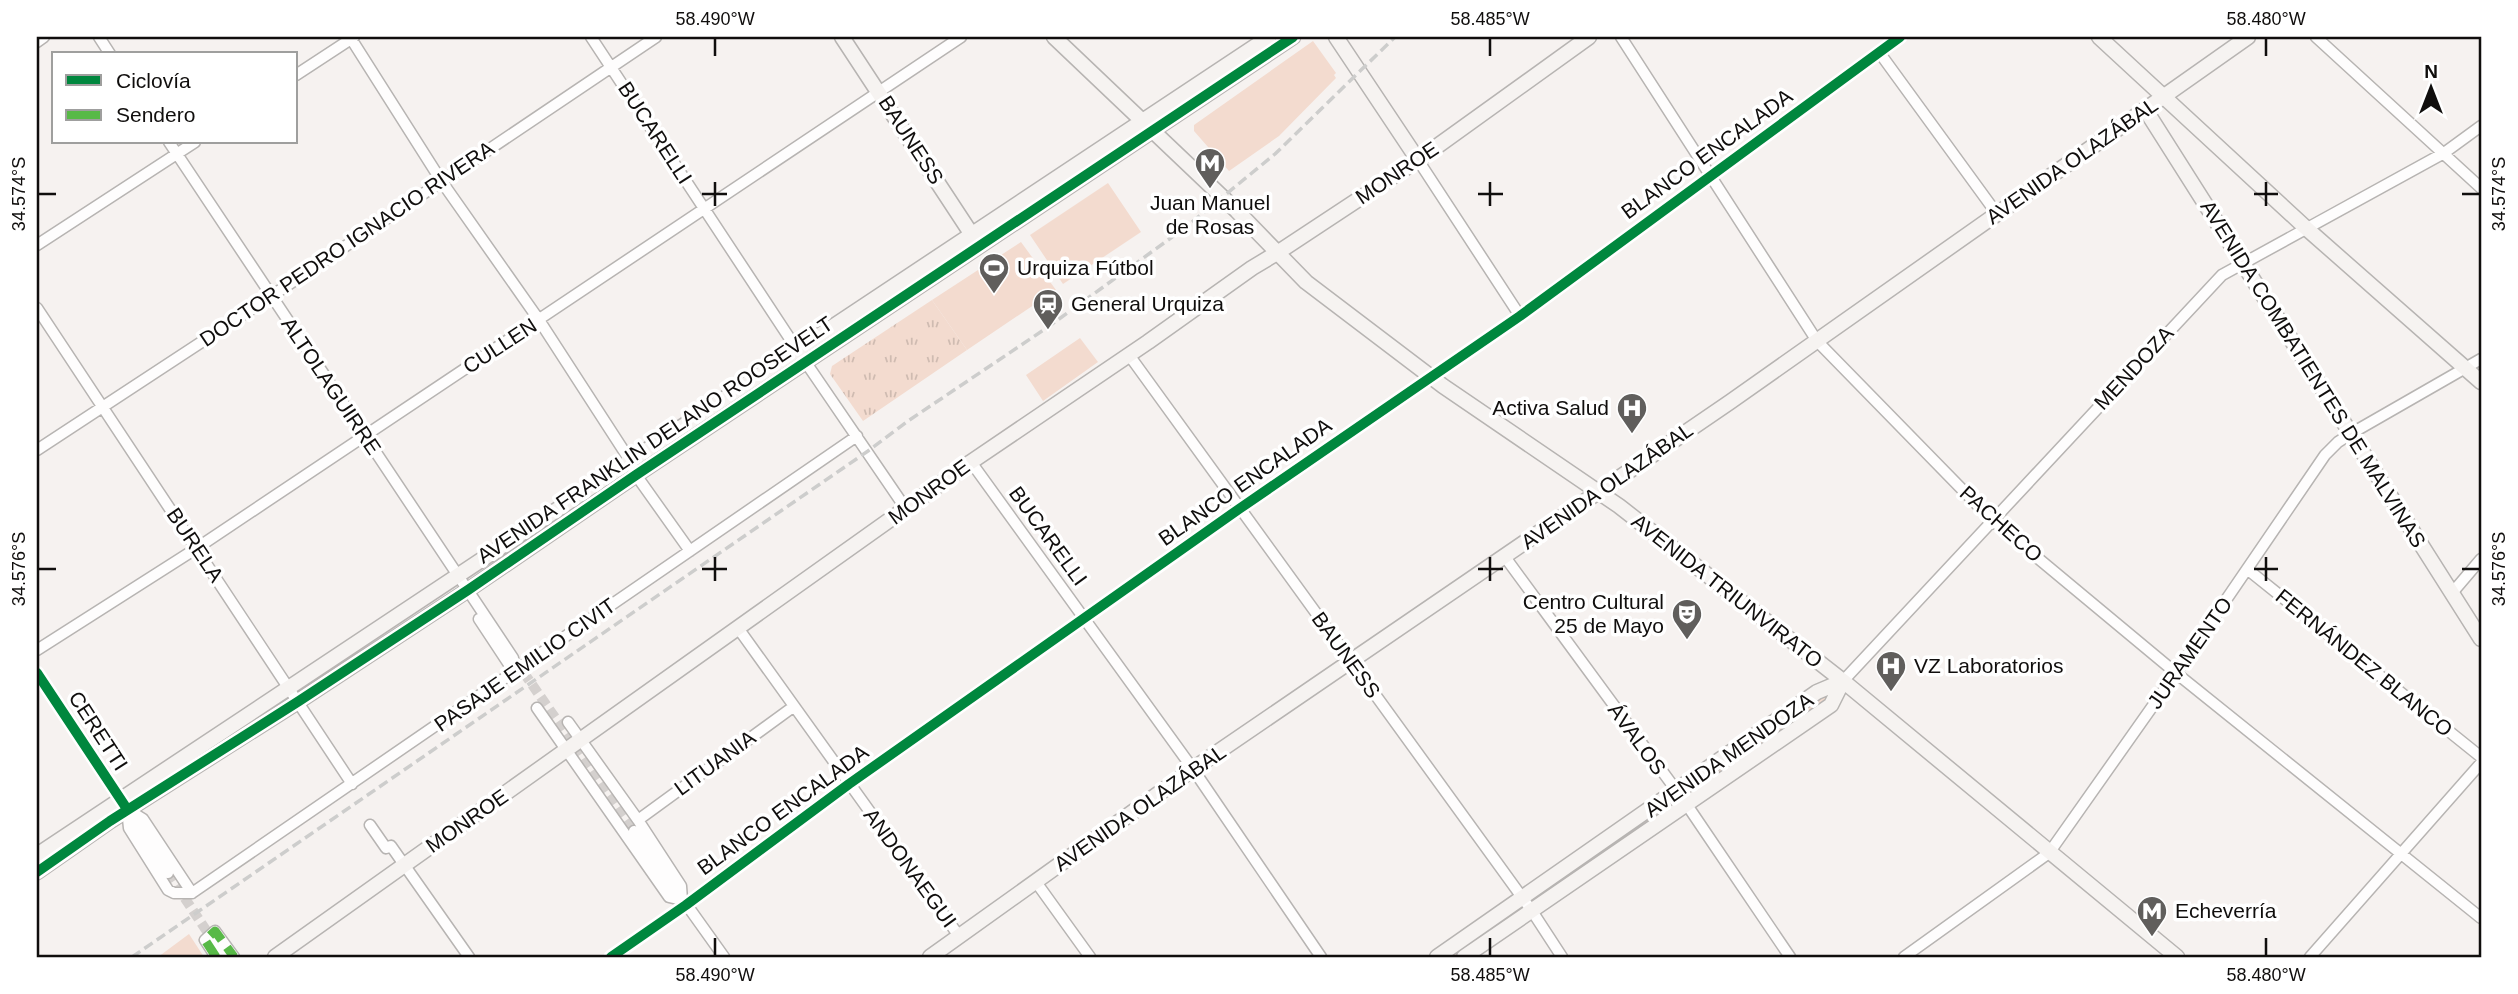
<svg xmlns="http://www.w3.org/2000/svg" width="2518" height="994" viewBox="0 0 2518 994" font-family="Helvetica,sans-serif">
	<style>
		.grass { fill: url(#grass-tufts) }
		.park { fill: #f3dbcf }
		.lines { fill: none; stroke-linecap: round; stroke-linejoin: round }
		.street-tunnel { stroke: #d4d0ce; stroke-width: 10; stroke-dasharray: 10 5; stroke-linecap: butt }
		.street-casing { stroke: #b7b4b2; stroke-width: 13 }
		.secondary-casing { stroke: #b7b4b2; stroke-width: 17 }
		.street { stroke: #fefdfd; stroke-width: 10 }
		.secondary { stroke: #f6f3f1; stroke-width: 14 }
		.rail { stroke: #cdcdcc; stroke-width: 3.5; stroke-dasharray: 10 5; stroke-linecap: butt }
		.quiet { stroke: #58b947; stroke-width: 9; stroke-dasharray: 18 9; stroke-linecap: butt }
		.cycleway-casing { stroke: #fff; stroke-width: 15 }
		.cycleway { stroke: #00873e; stroke-width: 10 }
		.ticks { fill: none; stroke: #100e0d; stroke-width: 2.5 }
		.labels { text-anchor: middle; stroke-width: 7; stroke-linejoin: round; paint-order: stroke }
		.street-label { font-size: 21px; fill: #100e0d; stroke: #fff }
		.poi-label { font-size: 21px; fill: #100e0d; stroke: #fff; text-anchor: start }
		.neatline { fill: none; stroke: #100e0d; stroke-width: 2.5 }
		.ticks-label { font-size: 18px; text-anchor: middle; fill: #100e0d }
	</style>
	<defs>
		<pattern id="grass-tufts" width="24" height="20" patternUnits="userSpaceOnUse" patternTransform="scale(1.75)"><rect width="24" height="20" fill="#f3dbcf"/><path d="M3 7l-1-3M5 7V3M7 7l1-3M15 17l-1-3M17 17v-4M19 17l1-3" fill="none" stroke="#cfbbb1"/></pattern>
	</defs>
	<rect width="100%" height="100%" fill="#f6f2f0"/>
	<path class="grass" d="M 932,300 L 967,350 L 863,421 L 830,374 L 832,366 Z"/>
	<path class="park" d="M 1313,41 L 1336,73 L 1334,75 L 1336,78 L 1279,136 L 1229,171 L 1194,131 L 1194,125 Z
		M 1108,183 L 1141,232 L 1063,284 L 1030,235 Z
		M 1021,242 L 1056,290 L 967,350 L 932,300 Z
		M 1080,338 L 1098,362 L 1043,401 L 1026,375 Z
		M 1843,681 L 1831,705 L 1464,957 L 1437,957 Z
		M 189,934 L 204,957 L 158,957 Z"/>
	<g class="lines">
		<path class="street-tunnel" d="M 515,660 L 634,831
			M 168,873 L 212,939"/>
		<g class="street-casing">
			<path id="street" d="M 99,37 L 110,54
				M 350,37 L 442,182 L 539,320 L 631,462 L 636,475 L 690,551
				M 591,37 L 798,351 L 906,509
				M 1621,37 L 1817,341 L 1992,520 L 2176,673 L 2481,918
				M 2316,37 L 2481,188
				M 37,42 L 44,37
				M 1879,52 L 1997,214
				M 296,75 L 354,37
				M 169,142 L 513,658
				M 1418,160 L 1520,316
				M 37,245 L 195,142
				M 37,308 L 352,784
				M 1129,355 L 1532,911 L 1562,957
				M 37,450 L 270,297 L 656,37
				M 971,462 L 1193,769 L 1321,957
				M 1505,557 L 1687,805 L 1790,957
				M 2247,569 L 2481,757
				M 2452,593 L 2481,559
				M 479,619 L 514,672
				M 738,628 L 959,936
				M 37,650 L 197,548 L 961,37
				M 37,673 L 168,873
				M 1843,681 L 2222,275 L 2444,153 L 2481,126
				M 537,708 L 669,897 L 682,900 L 681,886 L 638,820 L 568,722
				M 127,809 L 129,828 L 168,890 L 174,893 L 192,893 L 857,436
				M 130,811 L 143,819 L 192,893
				M 638,820 L 793,707
				M 370,825 L 386,848 L 391,846 L 469,957
				M 634,831 L 724,957
				M 1036,882 L 1090,957
				M 212,939 L 225,957
				M 216,957 L 205,940 L 215,931 L 234,957
				M 611,957 L 686,905 L 849,784 L 1239,509 L 1520,316 L 1900,37
				M 1904,957 L 2049,853 L 2176,673 L 2325,455 L 2338,442 L 2352,433 L 2481,359
				M 2310,957 L 2481,763"/>
		</g>
		<g class="secondary-casing">
			<path id="secondary" d="M 842,37 L 976,241
				M 1054,37 L 1237,211 L 1306,282 L 1443,386 L 1619,506 L 1843,681 L 2177,957
				M 1336,37 L 1418,160
				M 2099,37 L 2306,228 L 2481,382
				M 2145,109 L 2481,639
				M 37,855 L 1269,37
				M 37,872 L 110,821 L 299,701 L 468,590 L 636,475 L 1293,37
				M 275,957 L 971,462 L 1148,342 L 1252,268 L 1277,253 L 1418,160 L 1589,37
				M 930,957 L 1193,769 L 1730,402 L 2248,37
				M 1437,957 L 1817,692 L 1843,681
				M 1464,957 L 1831,705 L 1843,681"/>
		</g>
		<use href="#street" class="street"/>
		<use href="#secondary" class="secondary"/>
		<path class="rail" d="M 132,957 L 868,451 L 908,421 L 1048,327 L 1186,227 L 1275,154 L 1395,37"/>
		<path class="quiet" d="M 216,957 L 205,940 L 215,931 L 234,957"/>
		<g class="cycleway-casing">
			<path id="cycleway" d="M 37,673 L 127,809
				M 37,872 L 110,821 L 299,701 L 468,590 L 636,475 L 1293,37
				M 611,957 L 686,905 L 849,784 L 1239,509 L 1520,316 L 1900,37"/>
		</g>
		<use href="#cycleway" class="cycleway"/>
	</g>
	<path class="ticks" d="M 715,38 L 715,56M 1490,38 L 1490,56M 2266,38 L 2266,56M 715,182 L 715,206M 1490,182 L 1490,206M 2266,182 L 2266,206M 38,194 L 56,194M 702,194 L 727,194M 1478,194 L 1503,194M 2254,194 L 2278,194M 2462,194 L 2480,194M 715,557 L 715,581M 1490,557 L 1490,581M 2266,557 L 2266,581M 38,569 L 56,569M 702,569 L 727,569M 1478,569 L 1503,569M 2254,569 L 2278,569M 2462,569 L 2480,569M 715,938 L 715,956M 1490,938 L 1490,956M 2266,938 L 2266,956"/>
	<defs>
		<g id="metro-pin" transform="scale(1.575)"><path d="M0 17L-7.5 6A9.5 9.5 0 1 1 7.5 6Z" fill="#605e5c" stroke="#fff"/><path d="M-5.5 5V-5H-3L0 0L3-5H5.5V5H3V-.5L0 4L-3-.5V5Z" fill="#fff"/></g>
		<g id="stadium-pin" transform="scale(1.575)"><path d="M0 17L-7.5 6A9.5 9.5 0 1 1 7.5 6Z" fill="#605e5c" stroke="#fff"/><path d="M0-5a6.5 5 0 1 0 0 10a6.5 5 0 1 0 0-10ZM-3.5-1.8h7v3.6h-7Z" fill="#fff"/></g>
		<g id="station-pin" transform="scale(1.575)"><path d="M0 17L-7.5 6A9.5 9.5 0 1 1 7.5 6Z" fill="#605e5c" stroke="#fff"/><path d="M-3-6H3Q5-6 5-4V2Q5 4 3 4L4.5 6H3L1.5 4h-3L-3 6H-4.5L-3 4Q-5 4-5 2V-4Q-5-6-3-6ZM-3.5-4v3h7v-3ZM-3.5 1v1.5H-2V1ZM2 1v1.5H3.5V1Z" fill="#fff"/></g>
		<g id="hospital-pin" transform="scale(1.575)"><path d="M0 17L-7.5 6A9.5 9.5 0 1 1 7.5 6Z" fill="#605e5c" stroke="#fff"/><path d="M-5-5h3v3.5h4V-5h3V5h-3V1.5h-4V5h-3Z" fill="#fff"/></g>
		<g id="theatre-pin" transform="scale(1.575)"><path d="M0 17L-7.5 6A9.5 9.5 0 1 1 7.5 6Z" fill="#605e5c" stroke="#fff"/><path d="M-5-5.5Q0-4 5-5.5V0Q5 5 0 6Q-5 5-5 0ZM-3.3-2.5H-1v1.5H-3.3ZM1-2.5H3.3v1.5H1ZM-2.8 1Q0 5.5 2.8 1Z" fill="#fff"/></g>
	</defs>
	<g fill-rule="evenodd">
		<use href="#metro-pin" x="1210" y="163"/>
		<use href="#stadium-pin" x="994" y="268"/>
		<use href="#station-pin" x="1048" y="304"/>
		<use href="#hospital-pin" x="1632" y="408"/>
		<use href="#theatre-pin" x="1687" y="614"/>
		<use href="#hospital-pin" x="1891" y="666"/>
		<use href="#metro-pin" x="2152" y="911"/>
	</g>
	<g class="labels">
		<g class="street-label">
			<text transform="translate(655 133) rotate(57)" y="7">BUCARELLI</text>
			<text transform="translate(911 140) rotate(57)" y="7">BAUNESS</text>
			<text transform="translate(1707 154) rotate(-36)" y="7">BLANCO ENCALADA</text>
			<text transform="translate(2072 161) rotate(-35)" y="7">AVENIDA OLAZÁBAL</text>
			<text transform="translate(1397 173) rotate(-34)" y="7">MONROE</text>
			<text transform="translate(347 244) rotate(-34)" y="7">DOCTOR PEDRO IGNACIO RIVERA</text>
			<text transform="translate(500 346) rotate(-33)" y="7">CULLEN</text>
			<text transform="translate(2134 368) rotate(-47)" y="7">MENDOZA</text>
			<text transform="translate(2313 374) rotate(58)" y="7">AVENIDA COMBATIENTES DE MALVINAS</text>
			<text transform="translate(331 386) rotate(56)" y="7">ALTOLAGUIRRE</text>
			<text transform="translate(655 440) rotate(-34)" y="7">AVENIDA FRANKLIN DELANO ROOSEVELT</text>
			<text transform="translate(1245 482) rotate(-35)" y="7">BLANCO ENCALADA</text>
			<text transform="translate(1607 486) rotate(-35)" y="7">AVENIDA OLAZÁBAL</text>
			<text transform="translate(929 492) rotate(-36)" y="7">MONROE</text>
			<text transform="translate(2001 524) rotate(42)" y="7">PACHECO</text>
			<text transform="translate(1048 536) rotate(54)" y="7">BUCARELLI</text>
			<text transform="translate(195 545) rotate(56)" y="7">BURELA</text>
			<text transform="translate(1727 591) rotate(38)" y="7">AVENIDA TRIUNVIRATO</text>
			<text transform="translate(2190 653) rotate(-55)" y="7">JURAMENTO</text>
			<text transform="translate(1346 655) rotate(54)" y="7">BAUNESS</text>
			<text transform="translate(2364 663) rotate(39)" y="7">FERNÁNDEZ BLANCO</text>
			<text transform="translate(525 665) rotate(-35)" y="7">PASAJE EMILIO CIVIT</text>
			<text transform="translate(98 731) rotate(57)" y="7">CERETTI</text>
			<text transform="translate(1637 739) rotate(54)" y="7">ÁVALOS</text>
			<text transform="translate(1729 755) rotate(-35)" y="7">AVENIDA MENDOZA</text>
			<text transform="translate(715 763) rotate(-36)" y="7">LITUANIA</text>
			<text transform="translate(1140 808) rotate(-35)" y="7">AVENIDA OLAZÁBAL</text>
			<text transform="translate(783 810) rotate(-36)" y="7">BLANCO ENCALADA</text>
			<text transform="translate(467 821) rotate(-35)" y="7">MONROE</text>
			<text transform="translate(910 868) rotate(54)" y="7">ANDONAEGUI</text>
		</g>
		<g class="poi-label">
			<text x="1210" y="210" text-anchor="middle">Juan Manuel<tspan x="1210" dy="24">de Rosas</tspan></text>
			<text x="1017" y="275">Urquiza Fútbol</text>
			<text x="1071" y="311">General Urquiza</text>
			<text x="1609" y="415" text-anchor="end">Activa Salud</text>
			<text x="1664" y="609" text-anchor="end">Centro Cultural<tspan x="1664" dy="24">25 de Mayo</tspan></text>
			<text x="1914" y="673">VZ Laboratorios</text>
			<text x="2175" y="918">Echeverría</text>
		</g>
	</g>
	<rect width="2518" height="994" fill="none" stroke="#ffffff" stroke-width="77"/>
	<rect x="52" y="52" width="245" height="91" fill="#ffffff" stroke="#9f9f9e" stroke-width="2"/>
	<rect x="66" y="75" width="35" height="10" fill="#00873e" stroke="#9f9f9e" stroke-width="2"/>
	<text x="116" y="88" font-size="21" fill="#100e0d">Ciclovía</text>
	<rect x="66" y="110" width="35" height="10" fill="#58b947" stroke="#9f9f9e" stroke-width="2"/>
	<text x="116" y="122" font-size="21" fill="#100e0d">Sendero</text>
	<g transform="translate(2431 88)" stroke="#ffffff" stroke-width="5" paint-order="stroke">
	<path d="M0-5L12 26L0 18L-12 26Z" fill="#100e0d"/>
	<text y="-10" font-size="19" font-weight="bold" text-anchor="middle" fill="#100e0d">N</text>
	</g>
	<rect x="38" y="38" width="2442" height="918" class="neatline"/>
	<g class="ticks-label">
		<text x="715" y="25">58.490°W</text>
		<text x="1490" y="25">58.485°W</text>
		<text x="2266" y="25">58.480°W</text>
		<text transform="translate(19 194) rotate(-90)" y="6">34.574°S</text>
		<text transform="translate(2499 194) rotate(-90)" y="6">34.574°S</text>
		<text transform="translate(19 569) rotate(-90)" y="6">34.576°S</text>
		<text transform="translate(2499 569) rotate(-90)" y="6">34.576°S</text>
		<text x="715" y="981">58.490°W</text>
		<text x="1490" y="981">58.485°W</text>
		<text x="2266" y="981">58.480°W</text>
	</g>
</svg>
